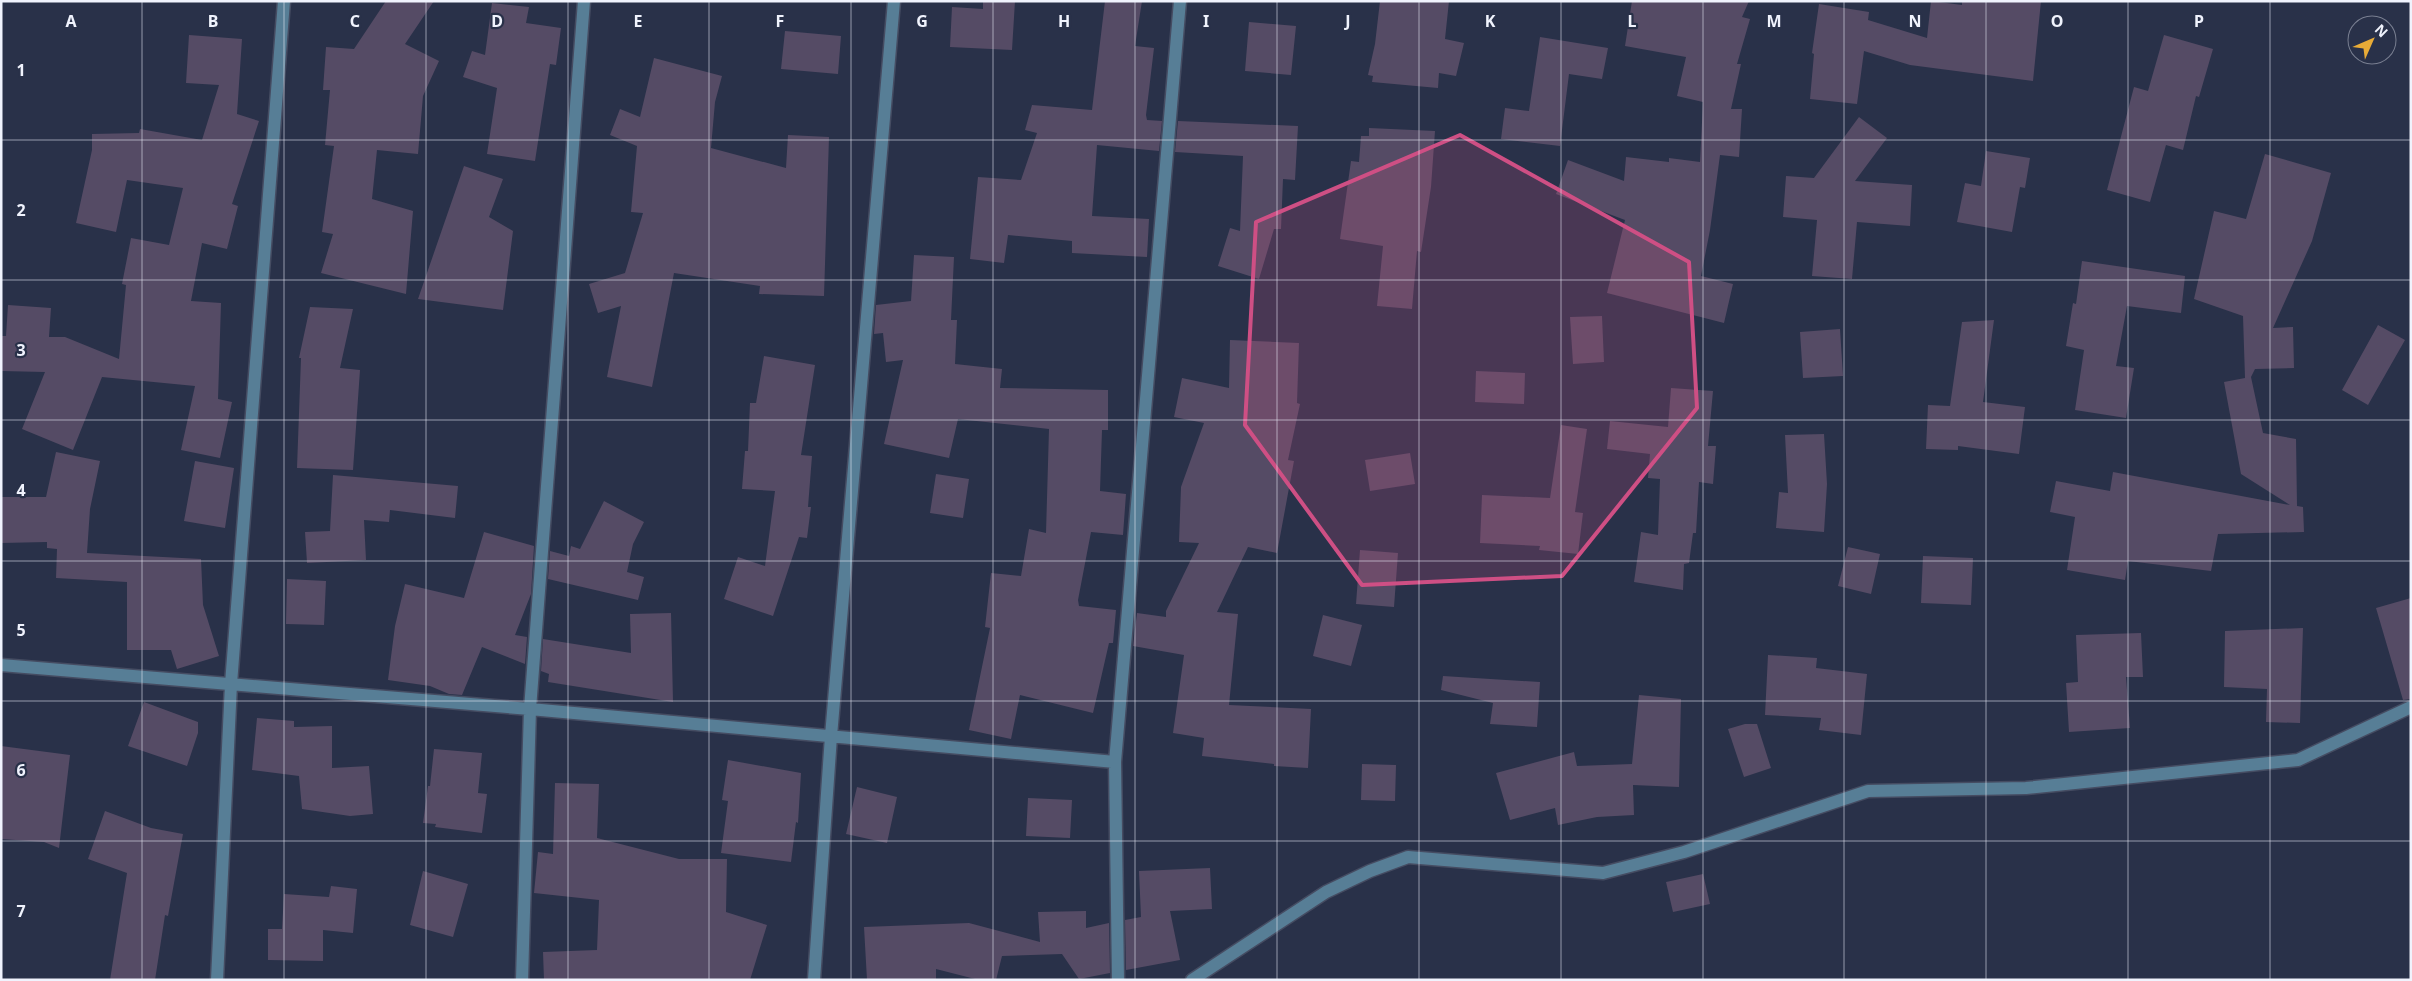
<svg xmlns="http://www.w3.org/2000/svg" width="2412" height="981" viewBox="0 0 2412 981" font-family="'Noto Sans',sans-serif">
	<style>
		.building { fill: #554b65 }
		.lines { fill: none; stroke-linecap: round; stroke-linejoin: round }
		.minor-casing { stroke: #454c62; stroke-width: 15 }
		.minor { stroke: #577e96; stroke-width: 12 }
		.marked { fill: #ce4f84; fill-opacity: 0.2; stroke: #ce4f84; stroke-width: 4; stroke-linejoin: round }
		.grid { fill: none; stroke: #f0f3fd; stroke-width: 1; stroke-opacity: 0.55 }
		.grid-label { font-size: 16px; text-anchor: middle; font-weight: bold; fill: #f0f3fd; stroke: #293149; stroke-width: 4.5; stroke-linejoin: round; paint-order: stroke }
	</style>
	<rect width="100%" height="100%" fill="#293149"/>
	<path class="building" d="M 386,1 L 434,1 L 405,44 L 439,61 L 423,96 L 418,154 L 377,150 L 372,199 L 413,211 L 406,294 L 321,273 L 333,234 L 322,232 L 334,146 L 325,145 L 330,90 L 323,90 L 326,47 L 354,49 Z
		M 983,1 L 1015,1 L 1012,50 L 950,47 L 952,7 L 983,9 Z
		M 1105,1 L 1142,1 L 1135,46 L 1154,48 L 1146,115 L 1147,120 L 1162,121 L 1159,151 L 1097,145 L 1092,216 L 1149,219 L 1147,257 L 1072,253 L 1072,241 L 1008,235 L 1004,263 L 970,259 L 978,177 L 1021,180 L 1037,133 L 1025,130 L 1032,105 L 1092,110 Z
		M 1380,1 L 1449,1 L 1445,39 L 1464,43 L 1456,76 L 1439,73 L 1438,88 L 1372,82 L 1373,76 L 1368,75 L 1375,44 Z
		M 1632,1 L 1749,1 L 1742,17 L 1750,19 L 1737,64 L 1741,64 L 1731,109 L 1742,109 L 1739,157 L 1720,155 L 1710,230 L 1701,276 L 1733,284 L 1724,323 L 1607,293 L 1625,220 L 1556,194 L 1568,160 L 1624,181 L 1626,157 L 1669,162 L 1669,158 L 1700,162 L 1703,102 L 1677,96 L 1686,57 L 1625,46 Z
		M 1931,1 L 1962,5 L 1962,1 L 2041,1 L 2033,81 L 1910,65 L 1864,51 L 1857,104 L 1810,99 L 1814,54 L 1812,53 L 1819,4 L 1869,12 L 1868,20 L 1927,38 Z
		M 492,3 L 529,7 L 526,23 L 561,28 L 556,65 L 550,64 L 535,161 L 487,154 L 497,88 L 463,77 L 472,51 L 485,55 Z
		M 1249,22 L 1296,26 L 1291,75 L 1245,71 Z
		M 785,31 L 841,36 L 838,74 L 781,69 Z
		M 189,35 L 242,39 L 237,114 L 259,121 L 232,204 L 238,206 L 227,249 L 202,243 L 191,301 L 221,303 L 218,399 L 232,402 L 220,458 L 181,450 L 195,386 L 102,377 L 73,450 L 22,429 L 45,372 L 1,371 L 1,336 L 6,336 L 8,305 L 51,308 L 49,337 L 65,337 L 119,359 L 126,285 L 122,284 L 131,238 L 169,245 L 183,188 L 127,180 L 116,232 L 76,223 L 92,150 L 92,134 L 139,133 L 140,129 L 202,140 L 219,85 L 186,83 Z
		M 2164,35 L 2213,49 L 2199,97 L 2196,96 L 2183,150 L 2166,145 L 2150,202 L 2107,190 L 2134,87 L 2148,91 Z
		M 1540,37 L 1608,48 L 1602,79 L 1569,74 L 1560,146 L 1501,139 L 1505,108 L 1529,111 Z
		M 654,58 L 722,76 L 715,102 L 711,148 L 786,168 L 788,135 L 829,137 L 824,296 L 759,294 L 760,286 L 674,273 L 652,387 L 607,377 L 621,306 L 598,313 L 589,284 L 625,273 L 643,213 L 631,212 L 637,146 L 610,135 L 620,109 L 640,117 Z
		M 1859,117 L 1887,138 L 1855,181 L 1912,185 L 1910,226 L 1857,222 L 1852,279 L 1812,276 L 1817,220 L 1783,217 L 1786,176 L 1814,178 Z
		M 1178,121 L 1298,126 L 1295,180 L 1283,179 L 1281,229 L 1274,229 L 1259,279 L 1218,266 L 1230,228 L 1240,231 L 1243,156 L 1175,152 Z
		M 1369,128 L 1435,131 L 1431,187 L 1421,252 L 1417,251 L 1412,309 L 1377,306 L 1383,246 L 1340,239 L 1351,161 L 1359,162 L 1361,136 L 1369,136 Z
		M 1986,151 L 2030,158 L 2025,188 L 2020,187 L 2012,232 L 1957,222 L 1965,183 L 1981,186 Z
		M 2265,154 L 2331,173 L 2312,241 L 2273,328 L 2293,327 L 2294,368 L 2255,369 L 2251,377 L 2263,433 L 2296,439 L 2297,506 L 2303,507 L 2304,532 L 2218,534 L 2211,571 L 2128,561 L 2125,580 L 2067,570 L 2075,517 L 2050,512 L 2056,481 L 2110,491 L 2113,472 L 2290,505 L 2241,474 L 2224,382 L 2245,378 L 2243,316 L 2194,299 L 2214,211 L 2246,219 Z
		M 464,166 L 503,179 L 489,217 L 513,231 L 503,310 L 418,299 Z
		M 914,255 L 954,257 L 951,320 L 957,320 L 955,364 L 1002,369 L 1000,388 L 1108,390 L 1108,430 L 1102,430 L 1100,491 L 1126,494 L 1123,535 L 1091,532 L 1078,600 L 1079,606 L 1116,610 L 1113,643 L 1109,643 L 1093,713 L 1020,695 L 1011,739 L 969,730 L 990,628 L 985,627 L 991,573 L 1021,576 L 1029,529 L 1046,533 L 1049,429 L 958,419 L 949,458 L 884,444 L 903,360 L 886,362 L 883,333 L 874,334 L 876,305 L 911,301 Z
		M 2082,261 L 2185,276 L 2181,313 L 2127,306 L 2116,366 L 2134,368 L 2126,418 L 2075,410 L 2084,350 L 2066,346 L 2073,303 L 2076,304 Z
		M 310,307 L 353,309 L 340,368 L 360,370 L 353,470 L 297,468 L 301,358 L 299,358 Z
		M 1602,316 L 1604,362 L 1573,364 L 1570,317 Z
		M 1994,320 L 1983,402 L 2025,407 L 2019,454 L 1958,446 L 1958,450 L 1926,449 L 1928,405 L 1950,406 L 1962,322 Z
		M 2378,325 L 2405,340 L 2368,405 L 2342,390 Z
		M 1840,329 L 1843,376 L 1803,378 L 1800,332 Z
		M 1230,340 L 1299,343 L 1297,403 L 1300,404 L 1288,460 L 1294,461 L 1277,553 L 1248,547 L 1217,612 L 1238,614 L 1229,705 L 1311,709 L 1308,768 L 1274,766 L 1274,764 L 1202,756 L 1204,738 L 1173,733 L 1184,655 L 1133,646 L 1137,613 L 1166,617 L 1166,611 L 1199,543 L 1179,542 L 1181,487 L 1204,423 L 1174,417 L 1182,378 L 1229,388 Z
		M 764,356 L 815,365 L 801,455 L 812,456 L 808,507 L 811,507 L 807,538 L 799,537 L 773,616 L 724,599 L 738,557 L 765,566 L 775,491 L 742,489 L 745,451 L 748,451 L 750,403 L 756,403 Z
		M 1476,371 L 1525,373 L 1524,404 L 1475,402 Z
		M 1671,388 L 1713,391 L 1708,446 L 1716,446 L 1713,484 L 1699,482 L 1696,533 L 1693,533 L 1689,563 L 1684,564 L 1683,590 L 1634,582 L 1641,532 L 1658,535 L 1660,479 L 1648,478 L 1650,454 L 1607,449 L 1610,421 L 1668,427 Z
		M 1561,425 L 1587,429 L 1575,512 L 1583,513 L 1578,554 L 1539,550 L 1540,546 L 1480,543 L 1482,495 L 1550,498 Z
		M 1824,434 L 1827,484 L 1824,532 L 1776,528 L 1779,492 L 1788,493 L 1785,435 Z
		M 56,452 L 100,461 L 90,509 L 87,553 L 201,559 L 203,605 L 219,656 L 177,669 L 171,650 L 127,650 L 127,582 L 56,578 L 57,549 L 47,548 L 47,542 L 1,543 L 1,497 L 46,497 Z
		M 1410,453 L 1415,484 L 1370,491 L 1365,460 Z
		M 195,461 L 234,468 L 225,528 L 184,521 Z
		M 936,474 L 969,479 L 963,518 L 930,513 Z
		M 333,475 L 458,486 L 455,518 L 390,510 L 389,522 L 364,520 L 366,560 L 307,563 L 305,532 L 330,531 Z
		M 604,501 L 644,522 L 633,544 L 627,572 L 644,577 L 638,600 L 548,579 L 550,551 L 569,556 L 571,546 L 580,549 Z
		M 484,532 L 534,546 L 531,594 L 515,635 L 527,637 L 525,664 L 482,647 L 462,695 L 449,694 L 430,686 L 388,680 L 395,626 L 405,584 L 464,598 Z
		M 1848,547 L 1880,554 L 1871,594 L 1838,586 Z
		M 1360,550 L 1398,553 L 1394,607 L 1356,604 Z
		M 1923,556 L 1973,558 L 1971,605 L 1921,603 Z
		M 287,579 L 326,581 L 324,625 L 286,624 Z
		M 2411,598 L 2411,699 L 2403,700 L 2376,608 Z
		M 671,613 L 673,702 L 548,682 L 549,674 L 541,671 L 543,639 L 631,653 L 630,614 Z
		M 1323,615 L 1362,625 L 1351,666 L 1313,656 Z
		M 2303,628 L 2300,723 L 2266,722 L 2267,689 L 2224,687 L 2225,631 Z
		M 2141,633 L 2143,677 L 2126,677 L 2130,728 L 2069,732 L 2066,683 L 2078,682 L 2076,635 Z
		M 1768,655 L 1817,658 L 1816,668 L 1867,674 L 1861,735 L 1819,730 L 1821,718 L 1765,715 Z
		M 1443,676 L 1540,682 L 1537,727 L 1490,724 L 1493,703 L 1441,690 Z
		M 1639,695 L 1681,699 L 1679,787 L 1633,785 L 1634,815 L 1597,817 L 1558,825 L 1555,808 L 1510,820 L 1496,773 L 1574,752 L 1577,766 L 1632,764 Z
		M 144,702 L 198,722 L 198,733 L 187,766 L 128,746 Z
		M 257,718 L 294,721 L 294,727 L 332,726 L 332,768 L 369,766 L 373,814 L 350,816 L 302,809 L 299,776 L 252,770 Z
		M 1745,724 L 1757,724 L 1771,768 L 1744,777 L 1728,729 Z
		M 1,746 L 70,755 L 59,848 L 44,842 L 1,839 Z
		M 434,749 L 482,753 L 478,793 L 487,794 L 482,833 L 435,827 L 436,824 L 423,823 L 428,786 L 430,786 Z
		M 728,760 L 801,773 L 798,823 L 796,822 L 791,862 L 721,853 L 728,801 L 722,800 Z
		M 1362,764 L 1396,765 L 1395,801 L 1361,800 Z
		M 555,783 L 599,784 L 597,838 L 679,859 L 727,859 L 726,912 L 767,925 L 750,980 L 544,980 L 543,952 L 597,950 L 599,900 L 534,893 L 538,852 L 553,854 Z
		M 857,787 L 897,797 L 887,843 L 846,834 Z
		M 1028,798 L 1072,800 L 1070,838 L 1026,836 Z
		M 105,811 L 151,828 L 183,834 L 168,916 L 165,915 L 155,980 L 110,980 L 127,873 L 88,859 Z
		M 1210,868 L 1212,909 L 1170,911 L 1180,960 L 1126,970 L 1125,920 L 1141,917 L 1139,871 Z
		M 423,871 L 468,884 L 453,937 L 410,925 Z
		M 1703,874 L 1710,904 L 1673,912 L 1666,882 Z
		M 331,886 L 357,889 L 353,933 L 323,930 L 323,961 L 268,960 L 268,929 L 282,929 L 284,894 L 329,897 Z
		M 1086,911 L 1086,928 L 1109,923 L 1110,973 L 1079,979 L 1062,954 L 1002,956 L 996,980 L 979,980 L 936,969 L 936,980 L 867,980 L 864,927 L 969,923 L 1040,942 L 1038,912 Z"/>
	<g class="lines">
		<g class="minor-casing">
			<path id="minor" d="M 1,665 L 530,709 L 1115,762
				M 217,980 L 231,684 L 284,1
				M 522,980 L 530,709 L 584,1
				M 814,980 L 831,736 L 894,1
				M 1118,980 L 1115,762 L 1180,1
				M 1192,980 L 1326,892 L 1370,871 L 1408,857 L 1603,873 L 1684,852 L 1868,791 L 2026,788 L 2298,760 L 2411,707"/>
		</g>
		<use href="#minor" class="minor"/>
	</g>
	<path class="marked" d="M 1460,135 L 1689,262 L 1697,408 L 1562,576 L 1362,585 L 1245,425 L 1256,222 Z"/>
	<path class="grid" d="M 142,1 L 142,980M 284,1 L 284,980M 426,1 L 426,980M 568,1 L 568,980M 709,1 L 709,980M 851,1 L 851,980M 993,1 L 993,980M 1135,1 L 1135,980M 1277,1 L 1277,980M 1419,1 L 1419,980M 1561,1 L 1561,980M 1703,1 L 1703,980M 1844,1 L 1844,980M 1986,1 L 1986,980M 2128,1 L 2128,980M 2270,1 L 2270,980M 1,140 L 2411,140M 1,280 L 2411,280M 1,420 L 2411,420M 1,561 L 2411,561M 1,701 L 2411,701M 1,841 L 2411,841"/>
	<g class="grid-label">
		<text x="71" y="27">A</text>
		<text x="213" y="27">B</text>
		<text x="355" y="27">C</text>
		<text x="497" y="27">D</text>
		<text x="638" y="27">E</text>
		<text x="780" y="27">F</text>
		<text x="922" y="27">G</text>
		<text x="1064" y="27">H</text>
		<text x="1206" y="27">I</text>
		<text x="1348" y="27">J</text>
		<text x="1490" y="27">K</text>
		<text x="1632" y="27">L</text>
		<text x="1774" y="27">M</text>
		<text x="1915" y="27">N</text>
		<text x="2057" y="27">O</text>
		<text x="2199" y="27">P</text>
		<text x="21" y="76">1</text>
		<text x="21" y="216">2</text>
		<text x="21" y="356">3</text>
		<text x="21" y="496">4</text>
		<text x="21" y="636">5</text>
		<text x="21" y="776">6</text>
		<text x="21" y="917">7</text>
	</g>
	<rect width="2412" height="981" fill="none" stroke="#f0f3fd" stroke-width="5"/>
	<g transform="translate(2372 40) rotate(45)"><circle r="24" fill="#293149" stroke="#797f91"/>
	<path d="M0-4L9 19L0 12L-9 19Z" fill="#e8ab37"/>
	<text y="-8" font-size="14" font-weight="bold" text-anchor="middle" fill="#f0f3fd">N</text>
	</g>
</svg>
